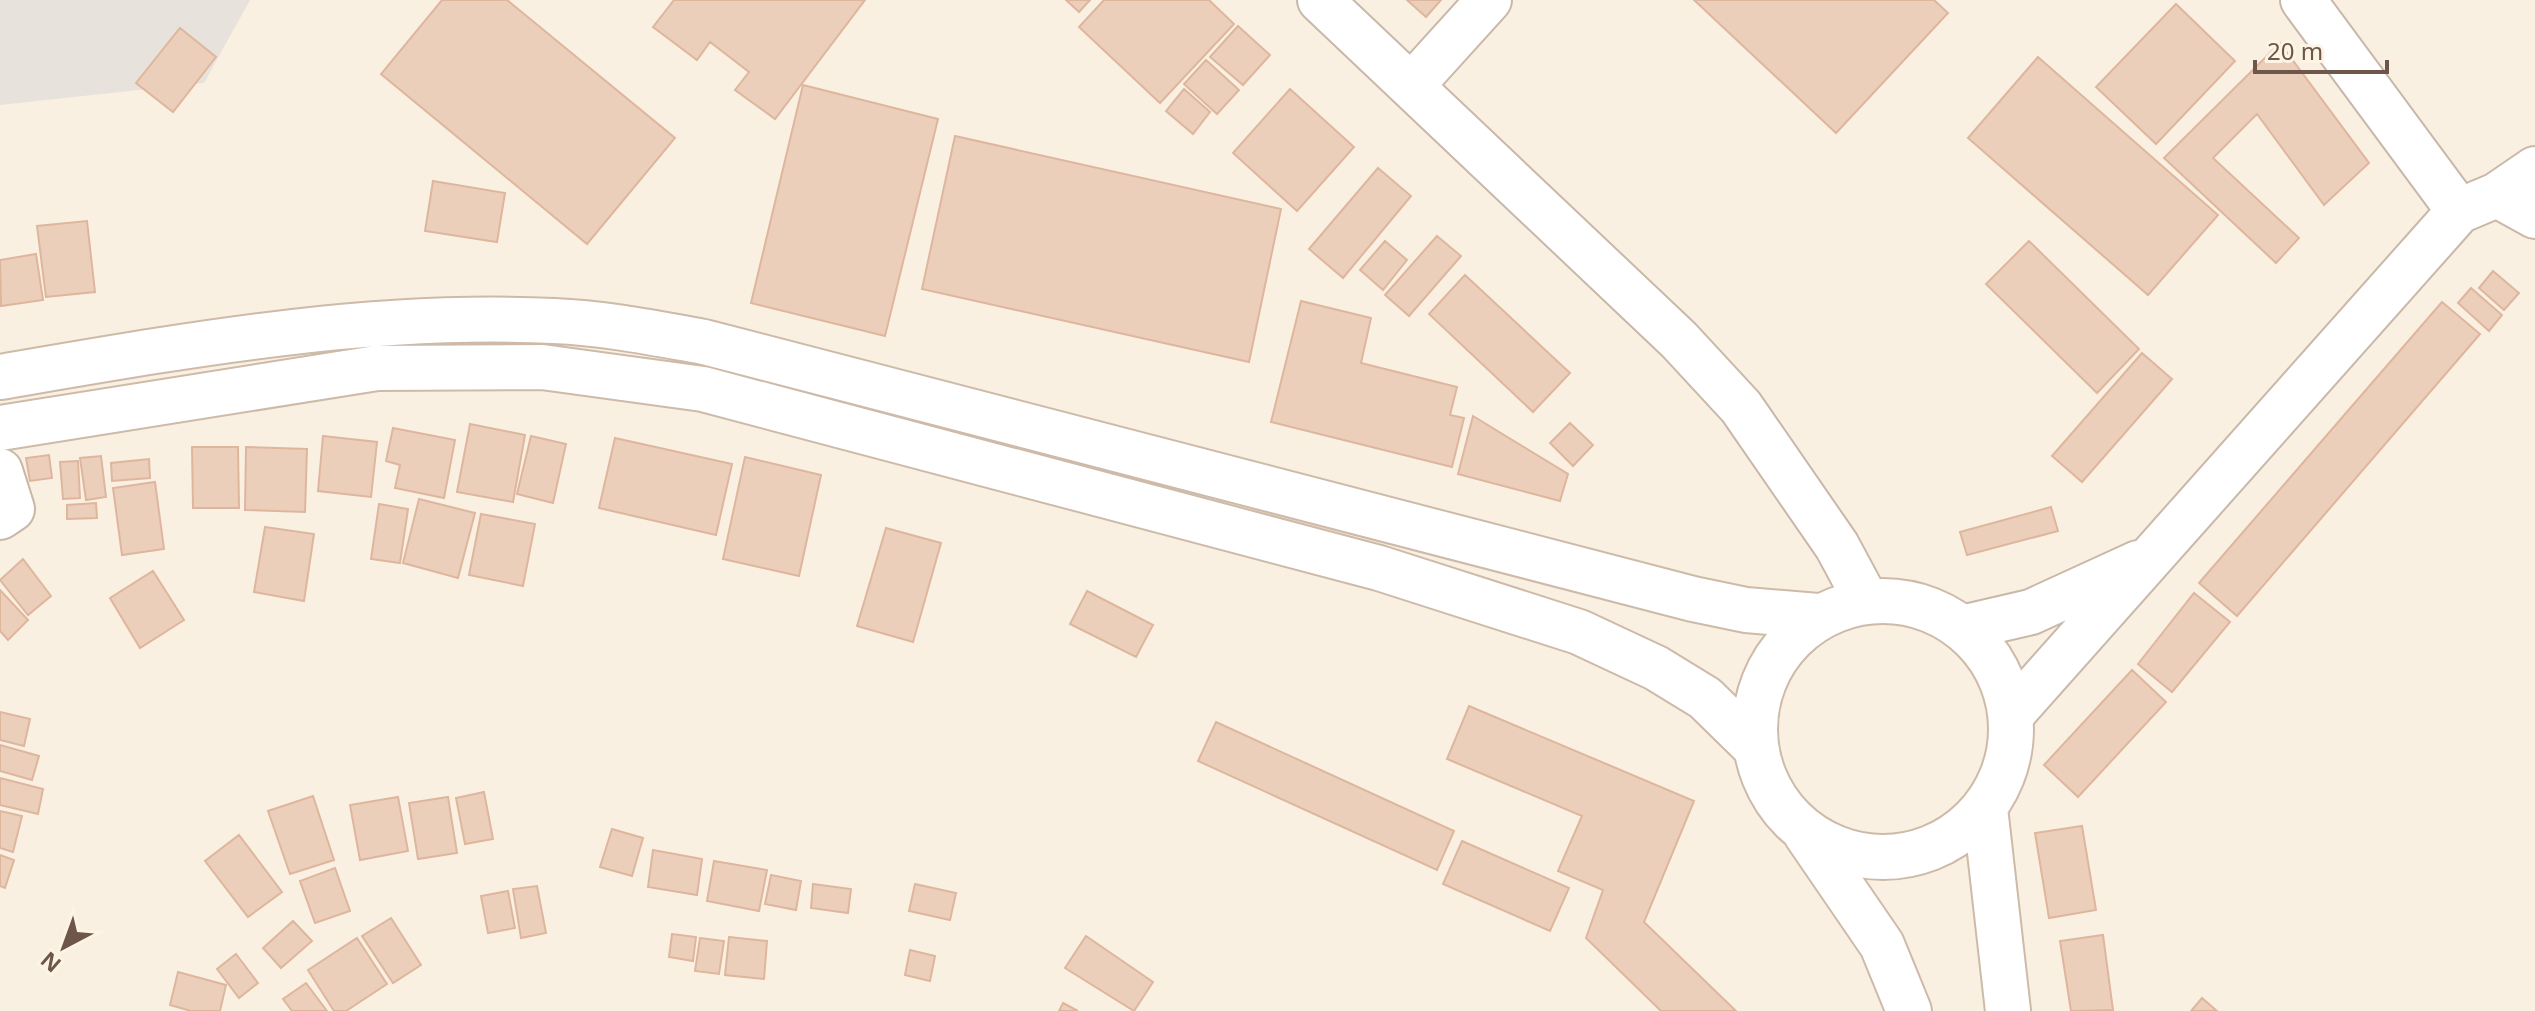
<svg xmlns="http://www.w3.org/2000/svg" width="2535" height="1011" viewBox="0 0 2535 1011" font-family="'Noto Sans',sans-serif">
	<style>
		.industrial { fill: #e8e2dc }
		.building { fill: #eccfbb; stroke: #deb69d; stroke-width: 2 }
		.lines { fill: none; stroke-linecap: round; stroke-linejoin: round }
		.street-casing { stroke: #c9b8a9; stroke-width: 48 }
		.secondary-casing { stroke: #cebaa9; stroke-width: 48 }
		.street { stroke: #fff; stroke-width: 44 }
		.secondary { stroke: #fff; stroke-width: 44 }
	</style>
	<rect width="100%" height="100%" fill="#faf0e1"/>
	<path class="industrial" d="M 0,0 L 250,0 L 204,83 L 0,105 Z"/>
	<path class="building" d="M 442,0 L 507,0 L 675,138 L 587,244 L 381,74 Z
		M 674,0 L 865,0 L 775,119 L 735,90 L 749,72 L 710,42 L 697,60 L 653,27 Z
		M 1066,0 L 1090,0 L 1079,12 Z
		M 1104,0 L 1209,0 L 1234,24 L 1160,103 L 1079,27 Z
		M 1407,0 L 1441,0 L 1426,17 Z
		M 1694,0 L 1934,0 L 1948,13 L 1836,133 Z
		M 2176,4 L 2235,61 L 2156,144 L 2096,87 Z
		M 1238,26 L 1270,55 L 1243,85 L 1210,57 Z
		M 180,28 L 216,57 L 173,112 L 136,83 Z
		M 2280,43 L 2369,163 L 2324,205 L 2257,114 L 2213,158 L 2299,238 L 2276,263 L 2164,158 Z
		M 2038,57 L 2218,215 L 2148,295 L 1968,138 Z
		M 1206,60 L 1239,90 L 1217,114 L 1184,84 Z
		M 803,85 L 938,119 L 885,336 L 751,303 Z
		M 1184,89 L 1210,112 L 1193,134 L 1166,111 Z
		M 1290,89 L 1354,147 L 1297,211 L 1233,153 Z
		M 955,136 L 1281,209 L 1249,362 L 922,289 Z
		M 1378,168 L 1411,196 L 1343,278 L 1309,249 Z
		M 433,181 L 505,193 L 497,242 L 425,231 Z
		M 87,221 L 95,292 L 46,297 L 37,226 Z
		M 1437,236 L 1461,256 L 1409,316 L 1385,295 Z
		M 1385,241 L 1407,260 L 1383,290 L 1360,270 Z
		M 2029,241 L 2139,349 L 2097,393 L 1986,284 Z
		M 36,254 L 43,300 L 1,306 L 0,260 Z
		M 2493,271 L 2519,293 L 2504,310 L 2479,288 Z
		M 1465,275 L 1570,373 L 1533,412 L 1429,314 Z
		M 2471,288 L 2502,315 L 2489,331 L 2458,303 Z
		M 1301,301 L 1371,318 L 1361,363 L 1457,387 L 1450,415 L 1464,418 L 1452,467 L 1271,422 Z
		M 2442,302 L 2480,334 L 2237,616 L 2199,583 Z
		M 2142,353 L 2172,379 L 2082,482 L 2052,456 Z
		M 1473,416 L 1568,474 L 1560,501 L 1458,474 Z
		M 1570,423 L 1593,445 L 1573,466 L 1550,443 Z
		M 470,424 L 525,435 L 513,502 L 457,492 Z
		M 393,428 L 455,440 L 444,498 L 395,488 L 400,465 L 386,461 Z
		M 323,436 L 377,442 L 371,497 L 318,491 Z
		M 531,436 L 566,444 L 553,503 L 517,494 Z
		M 615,438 L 732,464 L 716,535 L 599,508 Z
		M 192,447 L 238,447 L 239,508 L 193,508 Z
		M 246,447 L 307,449 L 305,512 L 245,510 Z
		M 49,455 L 52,478 L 30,481 L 26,458 Z
		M 101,456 L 106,497 L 86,500 L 80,458 Z
		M 745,457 L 821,475 L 799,576 L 723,559 Z
		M 149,459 L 150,478 L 112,481 L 111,463 Z
		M 78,461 L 80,498 L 63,499 L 60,462 Z
		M 155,482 L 164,549 L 122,555 L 113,488 Z
		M 419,499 L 475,513 L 458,578 L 403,563 Z
		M 96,503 L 97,518 L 67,519 L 67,505 Z
		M 379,504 L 408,509 L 400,563 L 371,559 Z
		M 2051,507 L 2058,531 L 1967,555 L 1960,532 Z
		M 481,514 L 535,524 L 523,586 L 469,575 Z
		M 265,527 L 314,534 L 304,601 L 254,592 Z
		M 886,528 L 941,543 L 913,642 L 857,626 Z
		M 23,559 L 51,596 L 28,615 L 0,580 Z
		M 153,571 L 184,620 L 140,648 L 110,598 Z
		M 0,590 L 28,620 L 8,640 L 0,631 Z
		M 1087,591 L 1153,625 L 1136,657 L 1070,624 Z
		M 2194,593 L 2230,622 L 2172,692 L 2138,664 Z
		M 2132,670 L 2166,702 L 2078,797 L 2044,765 Z
		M 1469,706 L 1694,801 L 1644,922 L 1736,1011 L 1661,1011 L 1586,938 L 1603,890 L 1558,871 L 1582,816 L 1447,759 Z
		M 0,712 L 30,719 L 24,746 L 0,740 Z
		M 1216,722 L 1454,831 L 1437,870 L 1198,761 Z
		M 0,745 L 39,756 L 32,780 L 0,771 Z
		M 0,778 L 43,789 L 38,814 L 0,805 Z
		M 484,792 L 493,839 L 465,844 L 456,798 Z
		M 313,796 L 334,860 L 290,874 L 268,811 Z
		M 398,797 L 408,851 L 360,860 L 350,805 Z
		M 448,797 L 457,853 L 418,859 L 409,803 Z
		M 0,811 L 22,816 L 13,852 L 0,848 Z
		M 2082,826 L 2096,910 L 2049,918 L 2035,833 Z
		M 612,829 L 643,838 L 632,876 L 600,867 Z
		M 239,835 L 282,892 L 248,917 L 205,861 Z
		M 1462,841 L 1569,888 L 1550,931 L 1443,884 Z
		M 653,850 L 702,859 L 697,895 L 648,887 Z
		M 0,855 L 14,860 L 5,888 L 0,886 Z
		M 714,861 L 767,870 L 759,911 L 707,901 Z
		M 335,868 L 350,911 L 315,923 L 300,881 Z
		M 771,875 L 801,881 L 796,910 L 765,904 Z
		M 813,884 L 851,889 L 848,913 L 811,908 Z
		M 915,884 L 956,893 L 950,920 L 909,911 Z
		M 537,886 L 546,933 L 521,938 L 513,889 Z
		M 508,891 L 515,928 L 488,933 L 481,896 Z
		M 391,918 L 421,965 L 393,983 L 362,936 Z
		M 293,921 L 312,941 L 281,968 L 263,948 Z
		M 672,934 L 696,937 L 693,961 L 669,957 Z
		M 2103,935 L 2113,1010 L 2071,1011 L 2060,941 Z
		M 1086,936 L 1153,982 L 1134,1011 L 1065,968 Z
		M 729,937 L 767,941 L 764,979 L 725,975 Z
		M 357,938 L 387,984 L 346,1011 L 334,1011 L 308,970 Z
		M 700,938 L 724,941 L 719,974 L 695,971 Z
		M 910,950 L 935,956 L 930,981 L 905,975 Z
		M 236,954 L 258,983 L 239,998 L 217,969 Z
		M 178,972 L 226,985 L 220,1011 L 191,1011 L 170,1005 Z
		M 306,983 L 327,1011 L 292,1011 L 283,999 Z
		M 2202,998 L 2217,1011 L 2191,1011 Z
		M 1063,1003 L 1078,1011 L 1059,1011 Z"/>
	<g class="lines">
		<g class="street-casing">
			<path id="street" d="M 1320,0 L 1679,340 L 1741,407 L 1837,546 L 1866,600
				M 2303,0 L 2459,211
				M 1412,85 L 1489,0
				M 2497,195 L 2535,216
				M 0,471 L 12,509 L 0,517
				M 1962,628 L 2031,612 L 2138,563
				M 2011,715 L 2459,211 L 2497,195 L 2535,169"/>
		</g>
		<g class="secondary-casing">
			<path id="secondary" d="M 0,377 C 182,346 368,312 554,321 C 604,323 654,333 704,342 L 1693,599 L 1746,610 L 1818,616
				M 0,428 L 377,368 L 542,367 L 703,389 L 1379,568 L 1579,632 L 1656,668 L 1705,698 L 1754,746
				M1755 729a128 128 0 1 1 256 0a128 128 0 1 1-256 0Z
				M 1985,808 L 2008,1011
				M 1806,834 L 1882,945 L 1909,1011"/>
		</g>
		<use href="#street" class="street"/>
		<use href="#secondary" class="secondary"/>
	</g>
	<g transform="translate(64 947) rotate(221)" stroke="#fdf4e6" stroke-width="6" paint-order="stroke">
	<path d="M0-6L14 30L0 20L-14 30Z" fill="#6e574a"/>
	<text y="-12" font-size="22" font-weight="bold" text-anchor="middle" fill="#6e574a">N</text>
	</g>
	<path d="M2255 60v12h132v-12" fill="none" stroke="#6e574a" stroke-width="4"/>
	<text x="2267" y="60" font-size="24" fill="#6e574a" stroke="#fdf4e6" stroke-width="6" paint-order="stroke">20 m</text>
</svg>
